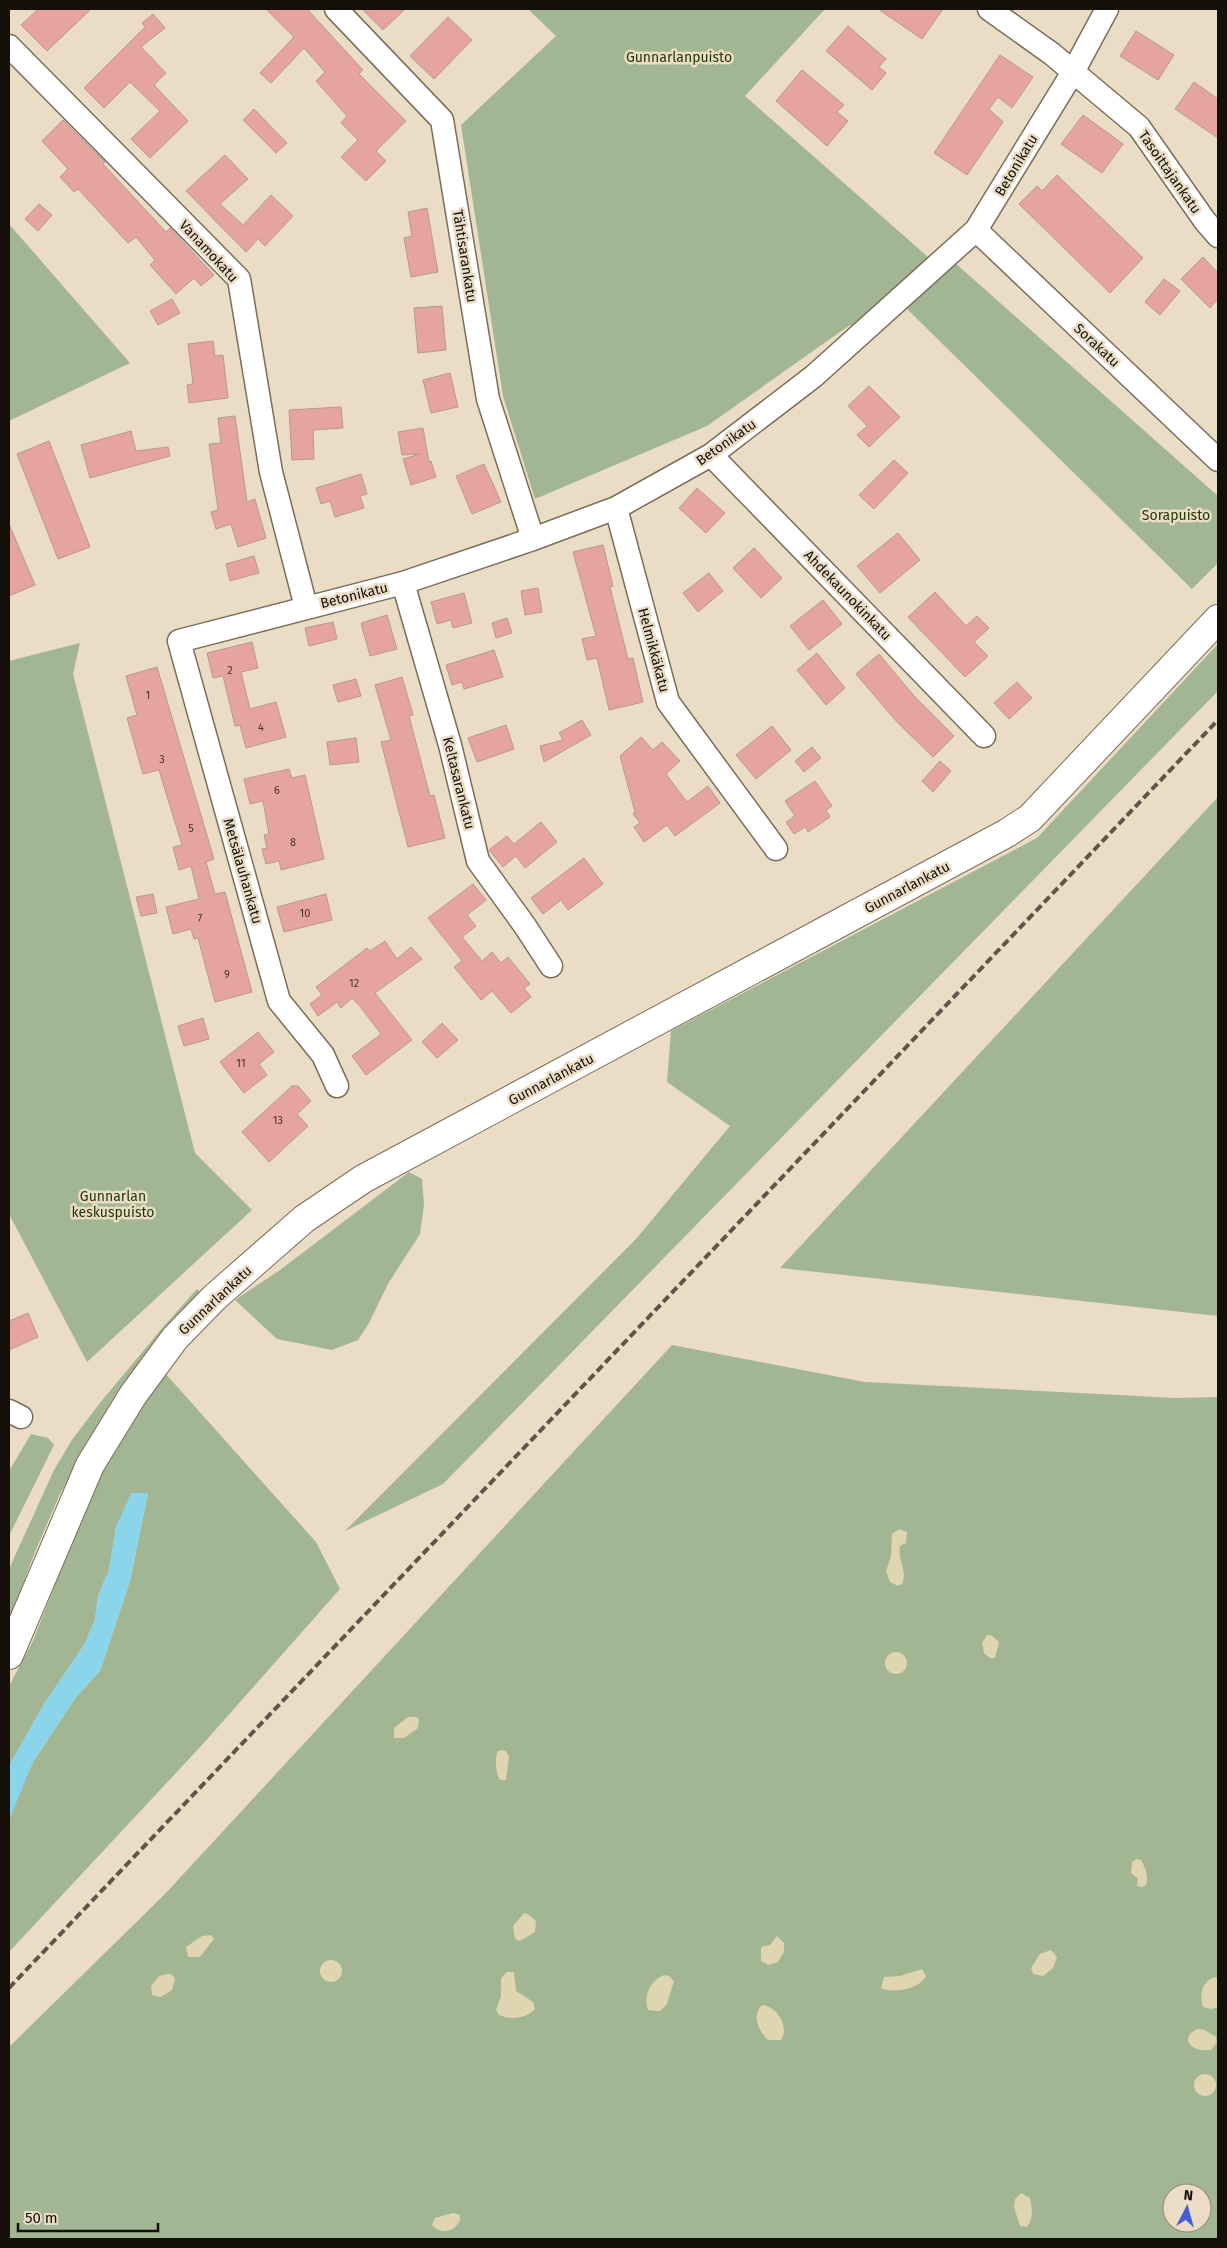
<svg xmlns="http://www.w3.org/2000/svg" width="1227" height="2248" viewBox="0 0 1227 2248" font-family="'Fira Sans',sans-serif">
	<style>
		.green { fill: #a2b694; fill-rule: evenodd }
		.sand { fill: #dfd5b0 }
		.water { fill: #8ad5e9 }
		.building { fill: #e6a49f; stroke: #b59896 }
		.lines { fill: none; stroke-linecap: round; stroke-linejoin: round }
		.street-casing { stroke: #7b6d59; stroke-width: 25 }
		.secondary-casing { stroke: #7b6d59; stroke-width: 30 }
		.street { stroke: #fff; stroke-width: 22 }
		.secondary { stroke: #fff; stroke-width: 28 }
		.rail { stroke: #5e564a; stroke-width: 4; stroke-dasharray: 8 4; stroke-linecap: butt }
		.labels { text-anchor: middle; stroke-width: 5; stroke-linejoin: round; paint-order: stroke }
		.number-label { font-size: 11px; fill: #48342e }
		.park-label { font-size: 14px; fill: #1c3700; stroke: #ebdcc6 }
		.street-label { font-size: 14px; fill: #140f08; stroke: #ebdcc6 }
	</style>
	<rect width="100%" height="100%" fill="#ebdcc6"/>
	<path class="green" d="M 528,9 L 825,9 L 745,96 L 944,271 L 954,262 L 1218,496 L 1218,563 L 1192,589 L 905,307 L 913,298 L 847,327 L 707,426 L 535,499 L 503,396 L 461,125 L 556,36 Z
		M 9,224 L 130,363 L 9,421 Z
		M 80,643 L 73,674 L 195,1153 L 252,1210 L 87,1362 L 9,1214 L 9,661 Z
		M 1218,644 L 1218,691 L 443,1484 L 345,1531 L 636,1239 L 730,1126 L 667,1082 L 671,1031 L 1037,838 Z
		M 1218,797 L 1218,1316 L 780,1268 Z
		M 409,1172 L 422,1179 L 424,1205 L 420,1234 L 388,1284 L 368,1325 L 358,1340 L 332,1350 L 277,1339 L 235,1300 L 280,1270 Z
		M 197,1289 L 201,1293 L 145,1357 L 109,1407 L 59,1496 L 35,1552 L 9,1621 L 9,1569 L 54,1470 L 72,1440 L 99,1404 L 164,1326 Z
		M 672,1345 L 865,1382 L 1176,1398 L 1218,1397 L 1218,2239 L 9,2239 L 9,2047 L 165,1894 ZM 1172,2193 L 1202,2193 L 1202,2223 L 1172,2223 Z
		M 164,1372 L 316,1542 L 340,1589 L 202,1745 L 9,1952 L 10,1812 L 33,1762 L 76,1697 L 100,1671 L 130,1581 L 148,1493 L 116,1527 L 109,1570 L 98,1596 L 95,1620 L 84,1645 L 44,1704 L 9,1766 L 9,1686 L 33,1641 L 102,1465 Z
		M 31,1434 L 48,1438 L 54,1445 L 9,1536 L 9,1471 Z"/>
	<path class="sand" d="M 899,1529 L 907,1532 L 906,1543 L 900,1546 C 897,1559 908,1571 902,1584 L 898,1586 L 890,1582 L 886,1571 L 891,1556 L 892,1534 Z
		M 987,1635 L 991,1635 L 999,1642 L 995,1658 L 990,1658 L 984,1653 L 982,1643 Z
		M885 1663a11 11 0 1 1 22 0a11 11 0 1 1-22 0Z
		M 408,1717 L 416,1717 L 419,1719 L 418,1728 L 404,1738 L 394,1738 L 394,1728 Z
		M 503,1750 L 506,1751 L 509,1757 L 506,1780 L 500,1780 C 496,1774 494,1758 498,1751 Z
		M 1137,1859 L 1141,1860 C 1145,1867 1149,1876 1146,1885 L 1142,1887 L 1137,1886 L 1138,1879 L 1131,1873 L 1132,1862 Z
		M 524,1913 L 528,1914 L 536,1921 L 535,1932 L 520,1941 L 515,1939 L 513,1926 Z
		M 211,1935 L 214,1939 L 200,1957 L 188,1957 L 186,1947 L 202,1936 Z
		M 777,1936 L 784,1943 L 784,1952 L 778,1962 L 768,1965 L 761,1961 L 761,1947 L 770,1945 Z
		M 1051,1950 L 1057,1957 L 1053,1968 L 1043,1976 L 1033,1974 L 1031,1968 L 1040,1954 Z
		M320 1971a11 11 0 1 1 22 0a11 11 0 1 1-22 0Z
		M 922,1969 L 926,1976 C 920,1989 893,1994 881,1988 L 884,1977 L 900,1976 Z
		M 507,1972 L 514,1972 L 516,1991 L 533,2002 L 535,2009 C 526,2019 510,2020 499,2015 L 496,2010 L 501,1996 L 501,1978 Z
		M 167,1974 L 171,1974 L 175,1978 L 172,1990 L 161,1997 L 152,1995 L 151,1986 L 159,1976 Z
		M 664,1975 L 669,1976 L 674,1981 L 667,2004 L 660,2011 L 648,2010 C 643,1996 650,1981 664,1975 Z
		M 1215,1977 L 1218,1978 L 1218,2007 L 1211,2009 L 1203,2007 C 1199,1995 1202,1981 1215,1977 Z
		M 762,2005 C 777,2006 790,2027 781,2040 L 768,2040 C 759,2031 751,2016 762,2005 Z
		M 1198,2029 L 1205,2030 L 1216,2037 L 1217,2042 L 1211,2050 C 1189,2053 1179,2036 1198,2029 Z
		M1194 2085a11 11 0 1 1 22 0a11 11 0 1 1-22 0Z
		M 1021,2193 L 1030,2198 C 1032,2208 1034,2218 1027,2227 L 1020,2226 L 1014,2207 L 1015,2199 Z
		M 453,2213 L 460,2215 L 460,2220 C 455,2232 441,2235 432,2225 L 435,2218 Z"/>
	<path class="water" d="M 131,1493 L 148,1493 L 130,1581 L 100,1671 L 76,1697 L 33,1762 L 9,1820 L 9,1766 L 44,1704 L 84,1645 L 95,1620 L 98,1596 L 109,1570 L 116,1527 Z"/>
	<path class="building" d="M 38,9 L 91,9 L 47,51 L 21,25 Z
		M 266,9 L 307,9 L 363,70 L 359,74 L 406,121 L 376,151 L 386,161 L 366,181 L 341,157 L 358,140 L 341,123 L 347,116 L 316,81 L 325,72 L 304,48 L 271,83 L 260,73 L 294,37 Z
		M 362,9 L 405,9 L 383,30 Z
		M 878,9 L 943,9 L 922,39 Z
		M 153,14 L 165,28 L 141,47 L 166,73 L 154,85 L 188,121 L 150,158 L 131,139 L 160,111 L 130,82 L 104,108 L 84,88 L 145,27 L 142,23 Z
		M 448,17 L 472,40 L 434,79 L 410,56 Z
		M 848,26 L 886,59 L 879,67 L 886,73 L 872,90 L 826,51 Z
		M 1136,31 L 1174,55 L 1158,80 L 1120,56 Z
		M 1000,55 L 1033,77 L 1012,108 L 998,97 L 989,109 L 1003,122 L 967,175 L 934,153 Z
		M 802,70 L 844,105 L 837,112 L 848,121 L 827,146 L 776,101 Z
		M 1194,82 L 1218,99 L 1218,138 L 1175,109 Z
		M 254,109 L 287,143 L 276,153 L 243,120 Z
		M 1083,115 L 1123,144 L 1102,173 L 1061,144 Z
		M 63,120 L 105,162 L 103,164 L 166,232 L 170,228 L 214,275 L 201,286 L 194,278 L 176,294 L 150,265 L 155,260 L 136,237 L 128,243 L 78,189 L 74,192 L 60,177 L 68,169 L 42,141 Z
		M 225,155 L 248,179 L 220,204 L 243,225 L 271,195 L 293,216 L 265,246 L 258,239 L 246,252 L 186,191 Z
		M 1057,175 L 1143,258 L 1110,293 L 1019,204 L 1037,186 L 1042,191 Z
		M 39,204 L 52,215 L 38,231 L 25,219 Z
		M 427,208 L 438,272 L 411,277 L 404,238 L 412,236 L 408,212 Z
		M 1203,257 L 1218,273 L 1218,299 L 1210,308 L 1181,279 Z
		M 1164,279 L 1180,291 L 1160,315 L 1145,302 Z
		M 172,299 L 180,313 L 158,325 L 150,311 Z
		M 442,306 L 446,350 L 418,353 L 414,308 Z
		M 213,341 L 215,356 L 223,355 L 228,398 L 189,403 L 187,385 L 193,384 L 188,344 Z
		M 450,373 L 458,407 L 431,413 L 423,380 Z
		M 869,386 L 900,417 L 869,447 L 857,435 L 867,426 L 848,406 Z
		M 341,407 L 343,428 L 313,430 L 314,459 L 292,460 L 289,410 Z
		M 235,416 L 247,502 L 255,499 L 266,538 L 238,547 L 231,524 L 216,529 L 211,512 L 218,510 L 209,444 L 221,443 L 218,418 Z
		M 423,428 L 429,462 L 431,461 L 436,477 L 411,485 L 403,459 L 420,454 L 402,455 L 398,432 Z
		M 131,431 L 136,451 L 168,447 L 170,456 L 90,478 L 81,445 Z
		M 49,441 L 90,547 L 58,559 L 17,454 Z
		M 894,460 L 908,473 L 874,509 L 859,495 Z
		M 484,464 L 501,502 L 472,514 L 456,476 Z
		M 361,474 L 367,494 L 360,496 L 364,508 L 335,517 L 330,501 L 321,504 L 316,488 Z
		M 697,488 L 725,513 L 706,533 L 679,508 Z
		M 9,524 L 35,585 L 9,596 Z
		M 898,533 L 920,560 L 880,593 L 857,566 Z
		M 603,545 L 613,586 L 610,587 L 628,659 L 633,658 L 643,702 L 609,710 L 597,658 L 587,660 L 582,639 L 596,636 L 573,552 Z
		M 754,548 L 782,578 L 761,598 L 733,568 Z
		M 254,556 L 259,573 L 230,581 L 226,564 Z
		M 709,573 L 723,591 L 698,612 L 683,593 Z
		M 538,588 L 542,612 L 525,615 L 521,591 Z
		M 935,592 L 966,626 L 977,616 L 989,628 L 974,642 L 988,656 L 965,677 L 908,617 Z
		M 464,593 L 472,623 L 453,628 L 451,620 L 437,624 L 431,602 Z
		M 823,600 L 842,624 L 809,650 L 790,626 Z
		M 387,615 L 397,649 L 370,656 L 361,623 Z
		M 507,618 L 512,633 L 496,638 L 492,623 Z
		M 333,622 L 337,639 L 309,646 L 305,628 Z
		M 252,642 L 258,668 L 241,672 L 250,709 L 276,702 L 286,737 L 246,748 L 240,725 L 235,726 L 223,676 L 213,678 L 207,653 Z
		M 494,650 L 503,677 L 464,689 L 462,682 L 452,685 L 446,665 Z
		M 817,653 L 845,688 L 826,705 L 797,670 Z
		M 879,654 L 915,697 L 954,736 L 933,757 L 897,722 L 856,674 Z
		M 157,667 L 214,859 L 206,862 L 215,894 L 225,892 L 252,992 L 215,1002 L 198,938 L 194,939 L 191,929 L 173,934 L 166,907 L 199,899 L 191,866 L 179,870 L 173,847 L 182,845 L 159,770 L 143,774 L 127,718 L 137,715 L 126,676 Z
		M 402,677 L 413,715 L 409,716 L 430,796 L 434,795 L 445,838 L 408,847 L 381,742 L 391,740 L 375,685 Z
		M 356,679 L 361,696 L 338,702 L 333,685 Z
		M 1017,682 L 1032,698 L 1009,719 L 994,703 Z
		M 582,720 L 591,735 L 544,762 L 540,746 L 563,740 L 559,733 Z
		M 506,725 L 514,749 L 477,762 L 468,738 Z
		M 772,726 L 791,750 L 756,779 L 736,755 Z
		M 641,737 L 653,750 L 662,742 L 680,761 L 666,774 L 687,802 L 708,786 L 720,803 L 675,836 L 667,825 L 644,842 L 634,827 L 640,823 L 633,814 L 635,812 L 620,756 Z
		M 356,738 L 359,762 L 330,765 L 327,742 Z
		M 812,747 L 821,758 L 804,772 L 795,761 Z
		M 940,761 L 951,771 L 933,792 L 922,781 Z
		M 289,769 L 292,778 L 305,775 L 324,859 L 281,870 L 279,861 L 266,864 L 262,849 L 267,848 L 264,835 L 269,834 L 263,801 L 250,804 L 244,779 Z
		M 815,781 L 832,806 L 826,810 L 830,817 L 808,832 L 805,827 L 794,834 L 786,822 L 795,816 L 785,801 Z
		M 541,822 L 557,842 L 525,868 L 516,856 L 503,867 L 489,850 L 507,836 L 514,844 Z
		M 584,858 L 603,884 L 568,910 L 561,900 L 543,914 L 531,898 Z
		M 473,884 L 486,900 L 467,915 L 476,926 L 462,937 L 482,961 L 492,952 L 501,963 L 508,957 L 530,984 L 524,988 L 531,997 L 511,1013 L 492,991 L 481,1000 L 454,967 L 462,961 L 428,918 Z
		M 153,894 L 157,913 L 141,916 L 136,897 Z
		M 326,894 L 332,920 L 284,932 L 277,907 Z
		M 385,941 L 397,959 L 411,947 L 422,959 L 375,993 L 412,1040 L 366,1075 L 352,1056 L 381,1034 L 359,1005 L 352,998 L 341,1008 L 337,1002 L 318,1016 L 310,1004 L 322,995 L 316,987 L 367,948 L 370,951 Z
		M 203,1018 L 209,1039 L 184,1046 L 178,1026 Z
		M 442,1023 L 458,1040 L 437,1058 L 422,1042 Z
		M 258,1032 L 274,1052 L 259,1064 L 267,1075 L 244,1093 L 220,1062 Z
		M 292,1086 L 298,1086 L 311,1101 L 297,1114 L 308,1126 L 269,1162 L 242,1132 Z
		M 28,1313 L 38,1337 L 9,1350 L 9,1321 Z"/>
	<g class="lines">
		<g class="street-casing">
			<path id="street" d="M 336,9 L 442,120 L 488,399 L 533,539
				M 989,9 L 1052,54 L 1139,127 L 1205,221 L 1218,236
				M 9,46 L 239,279 L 271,472 L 306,607
				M 976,230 L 1218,460
				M 711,455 L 984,736
				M 616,508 L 668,702 L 776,849
				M 403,583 L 450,745 L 478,861 L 525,926 L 551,966
				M 337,1086 L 323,1055 L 279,1001 L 179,641 L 403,583 L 533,539 L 616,508 L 711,455 L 814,376 L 976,230 L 1073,72 L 1107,9
				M 9,1411 L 21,1417"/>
		</g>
		<g class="secondary-casing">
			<path id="secondary" d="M 9,1655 L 90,1465 L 133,1395 L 175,1338 L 215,1297 L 304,1219 L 363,1179 L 1007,833 L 1030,818 L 1218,619"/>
		</g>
		<use href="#street" class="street"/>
		<use href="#secondary" class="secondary"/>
		<path class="rail" d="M 9,1988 L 1218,720"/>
	</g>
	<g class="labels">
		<g class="number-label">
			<text x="230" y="674">2</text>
			<text x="148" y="699">1</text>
			<text x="261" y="731">4</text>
			<text x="162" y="763">3</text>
			<text x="277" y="794">6</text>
			<text x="191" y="832">5</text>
			<text x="293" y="846">8</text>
			<text x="305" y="917">10</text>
			<text x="200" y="922">7</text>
			<text x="227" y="978">9</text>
			<text x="354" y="987">12</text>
			<text x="241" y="1067">11</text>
			<text x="278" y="1124">13</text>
		</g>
		<g class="park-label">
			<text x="679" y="62">Gunnarlanpuisto</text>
			<text x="1176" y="520">Sorapuisto</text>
			<text x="113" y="1201">Gunnarlan<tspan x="113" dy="16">keskuspuisto</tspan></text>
		</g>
		<g class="street-label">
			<text transform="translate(1016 165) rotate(-59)" y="5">Betonikatu</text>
			<text transform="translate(1170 172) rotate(55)" y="5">Tasoittajankatu</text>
			<text transform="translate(209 251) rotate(47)" y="5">Vanamokatu</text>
			<text transform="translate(465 256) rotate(81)" y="5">Tähtisarankatu</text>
			<text transform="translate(1097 345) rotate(43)" y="5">Sorakatu</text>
			<text transform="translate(726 442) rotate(-35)" y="5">Betonikatu</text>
			<text transform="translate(354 595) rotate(-14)" y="5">Betonikatu</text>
			<text transform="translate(848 595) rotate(46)" y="5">Ahdekaunokinkatu</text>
			<text transform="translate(654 650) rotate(75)" y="5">Helmikkäkatu</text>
			<text transform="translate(459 783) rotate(76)" y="5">Keltasarankatu</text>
			<text transform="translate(243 871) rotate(74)" y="5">Metsälauhankatu</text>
			<text transform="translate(907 887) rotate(-28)" y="5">Gunnarlankatu</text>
			<text transform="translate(551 1079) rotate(-28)" y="5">Gunnarlankatu</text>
			<text transform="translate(215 1300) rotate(-43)" y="5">Gunnarlankatu</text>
		</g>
	</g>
	<rect width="1227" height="2248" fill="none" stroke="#140f08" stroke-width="20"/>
	<g transform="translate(1187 2208) rotate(6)"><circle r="24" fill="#ebdcc6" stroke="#958a7a"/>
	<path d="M0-4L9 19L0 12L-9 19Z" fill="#435ed2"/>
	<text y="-8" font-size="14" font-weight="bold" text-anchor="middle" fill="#140f08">N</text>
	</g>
	<path d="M18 2223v8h140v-8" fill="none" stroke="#140f08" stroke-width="2.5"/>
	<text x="25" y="2223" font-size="15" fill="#140f08" stroke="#ebdcc6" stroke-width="4" paint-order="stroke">50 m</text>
</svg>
